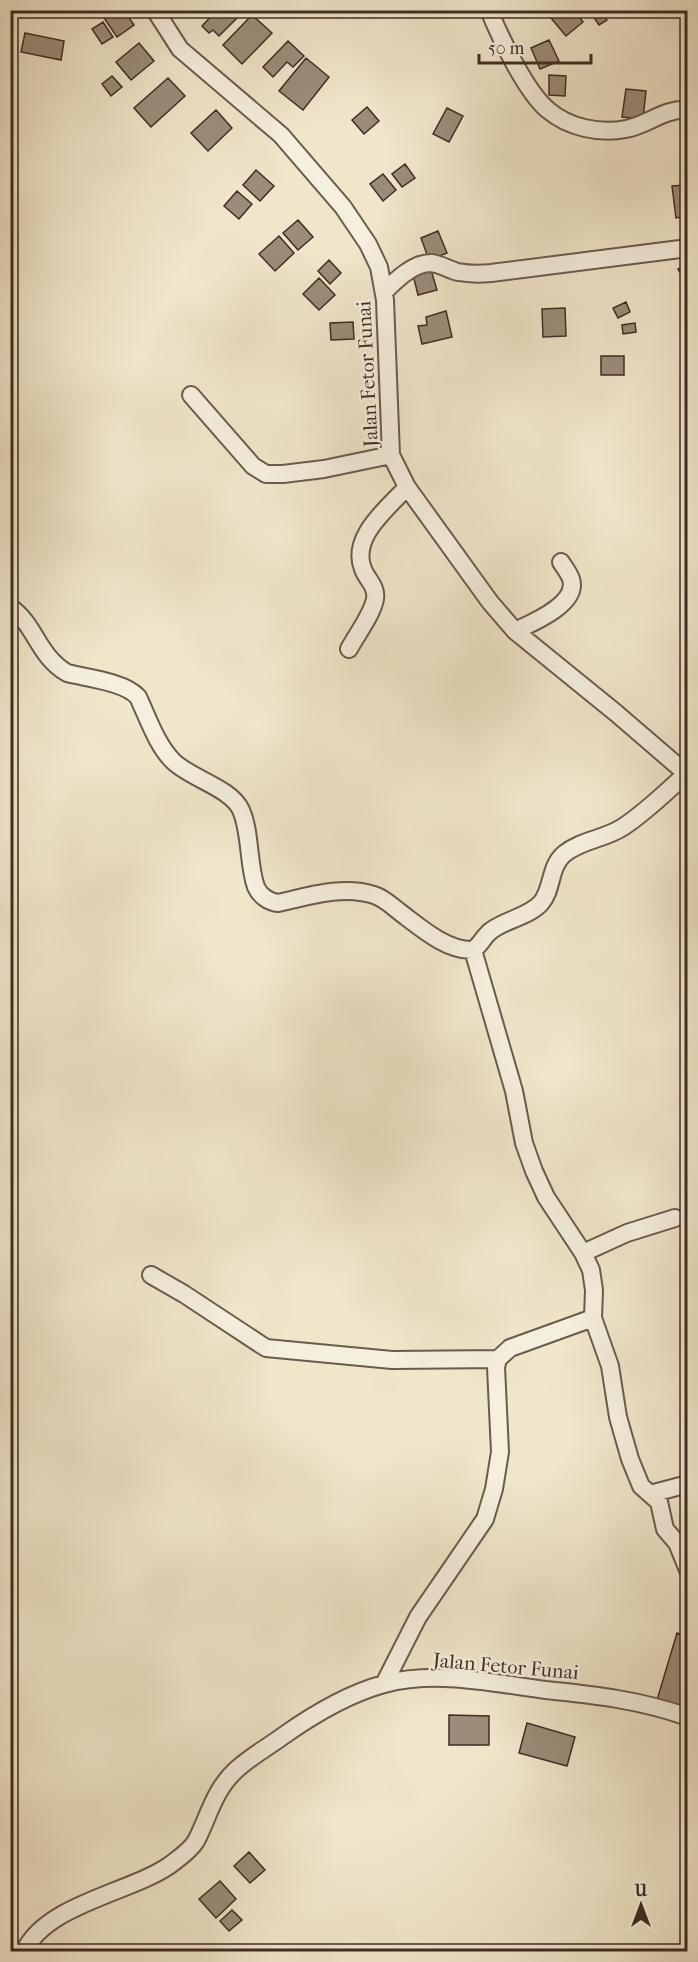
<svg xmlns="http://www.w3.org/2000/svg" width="698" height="1962" viewBox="0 0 698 1962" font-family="'IM FELL French Canon',serif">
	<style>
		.building { fill: #9b8d7a; stroke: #3f2d23; stroke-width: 1.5 }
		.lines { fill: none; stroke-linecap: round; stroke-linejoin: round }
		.minor-casing { stroke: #6b5b4d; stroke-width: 20 }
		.minor { stroke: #f5efdd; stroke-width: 16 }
		.labels { text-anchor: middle; stroke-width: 5; stroke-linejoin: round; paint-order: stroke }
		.street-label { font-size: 20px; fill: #3f2d23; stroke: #f5efdd }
	</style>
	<rect width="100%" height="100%" fill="#f0e6ca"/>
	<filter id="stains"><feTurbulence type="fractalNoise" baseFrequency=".00333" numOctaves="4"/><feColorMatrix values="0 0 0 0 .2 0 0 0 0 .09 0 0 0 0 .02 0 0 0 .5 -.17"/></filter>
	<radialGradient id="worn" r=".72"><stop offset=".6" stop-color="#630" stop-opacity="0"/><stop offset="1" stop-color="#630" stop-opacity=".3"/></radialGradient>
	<path class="building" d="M 116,10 L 124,10 L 134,25 L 117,37 L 104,18 Z
		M 217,10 L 242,10 L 243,12 L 219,36 L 213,30 L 209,33 L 202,26 Z
		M 327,10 L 341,10 L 341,15 L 327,15 Z
		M 560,10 L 574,10 L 583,22 L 566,36 L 551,18 Z
		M 589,10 L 600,10 L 607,20 L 599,25 Z
		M 252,15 L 272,33 L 242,64 L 223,45 Z
		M 103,22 L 113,37 L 102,44 L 92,29 Z
		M 25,33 L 64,41 L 61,60 L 21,52 Z
		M 549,40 L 559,61 L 540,69 L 531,48 Z
		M 288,41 L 304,56 L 293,67 L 287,62 L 273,77 L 263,67 Z
		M 139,43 L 154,61 L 131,80 L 116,62 Z
		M 306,58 L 329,77 L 303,110 L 279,91 Z
		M 549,75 L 566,76 L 565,96 L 549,95 Z
		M 112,76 L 122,87 L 111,96 L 102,84 Z
		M 168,78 L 185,96 L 151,127 L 134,108 Z
		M 626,89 L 646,91 L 643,119 L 622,117 Z
		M 367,107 L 379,121 L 364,134 L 352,120 Z
		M 447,108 L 463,116 L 449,142 L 433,134 Z
		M 216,110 L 232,128 L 208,151 L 191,133 Z
		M 405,164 L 415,178 L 402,187 L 392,174 Z
		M 256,170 L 274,186 L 260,201 L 243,185 Z
		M 383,174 L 396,190 L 383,201 L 370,184 Z
		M 688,185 L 688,216 L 676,218 L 672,186 Z
		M 237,191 L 252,204 L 239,219 L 224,206 Z
		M 298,220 L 313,237 L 298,250 L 283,233 Z
		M 438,231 L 447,253 L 429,260 L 421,238 Z
		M 279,236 L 294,253 L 275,271 L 259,254 Z
		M 329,260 L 341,273 L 330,284 L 318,271 Z
		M 688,264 L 688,286 L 678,269 Z
		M 431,270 L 437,290 L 418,295 L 413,275 Z
		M 319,278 L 335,295 L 319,310 L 303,294 Z
		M 626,302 L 630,312 L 618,318 L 613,308 Z
		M 565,308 L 566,336 L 543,337 L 542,309 Z
		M 446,311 L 452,337 L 422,344 L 418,326 L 427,325 L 426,317 Z
		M 353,322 L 354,339 L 331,340 L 330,323 Z
		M 635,323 L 636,332 L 623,334 L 622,325 Z
		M 601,356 L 624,356 L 624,375 L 601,375 Z
		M 677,1633 L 688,1637 L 688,1712 L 657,1700 Z
		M 449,1715 L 489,1716 L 489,1745 L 449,1745 Z
		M 527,1723 L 575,1737 L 567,1766 L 519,1753 Z
		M 249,1852 L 265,1870 L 250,1883 L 234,1866 Z
		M 220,1881 L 236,1899 L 216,1918 L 199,1899 Z
		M 232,1910 L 242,1920 L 229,1931 L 220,1921 Z"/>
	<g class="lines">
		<g class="minor-casing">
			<path id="minor" d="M 155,10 L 180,49 L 281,135 L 343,207 L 368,244 L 379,267 L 385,300 L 391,455 L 407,487 L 490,602 L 515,631 L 616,713 L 688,775
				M 489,10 C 500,37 526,92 548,110 C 569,128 600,134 626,129 C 648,125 664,108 688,110
				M 384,292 C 396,280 413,263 431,263 C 441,264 449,270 458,272 C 469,274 480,274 491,273 L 688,248
				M 191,395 L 253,466 L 266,474 L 283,474 L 324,469 L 391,455
				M 10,607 C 36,625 37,655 67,673 C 87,678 125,682 138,697 C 148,718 157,746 174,762 C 192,779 231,788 241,810 C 251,833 248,865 256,887 C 260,896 269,902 278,903 C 309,896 343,885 374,895 C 384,898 392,906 401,913 C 421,928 447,951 473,950 C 481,945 484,935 492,930 C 507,919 528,917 541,903 C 553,889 549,867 564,854 C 581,840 605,839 623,827 C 646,812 666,792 686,774
				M 515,631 C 532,623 579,604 571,579 C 569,573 564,567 561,562
				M 349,649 C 357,634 372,615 375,599 C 377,586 367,580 363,569 C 350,537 388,508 407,487
				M 473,950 L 514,1091 L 524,1143 L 534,1171 L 546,1197 L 583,1253 L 591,1270 L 594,1290 L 593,1318 L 610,1366 L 618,1417 L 630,1459 L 641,1486 L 659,1502 L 665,1529 L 677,1543 L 688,1570
				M 583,1253 L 627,1233 L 675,1218
				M 151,1275 L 184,1294 L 266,1348 L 392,1360 L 498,1359
				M 650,1494 L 688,1484
				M 384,1684 L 418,1617 L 485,1519 L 494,1489 L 500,1452 L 496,1367 L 498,1359 L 510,1348 L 593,1318
				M 24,1952 C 46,1904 130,1893 170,1865 C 179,1858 190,1851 196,1841 C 209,1816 214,1790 236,1770 C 250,1757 268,1747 283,1736 C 314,1714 347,1694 384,1684 C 436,1670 493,1683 546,1690 C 595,1695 640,1700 688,1717"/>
		</g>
		<use href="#minor" class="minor"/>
	</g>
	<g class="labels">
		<g class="street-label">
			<text transform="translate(367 374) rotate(-93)" y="7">Jalan Fetor Funai</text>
			<text transform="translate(506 1666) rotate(5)" y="7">Jalan Fetor Funai</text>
		</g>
	</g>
	<rect width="698" height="1962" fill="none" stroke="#f0e6ca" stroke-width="36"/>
	<rect x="12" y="12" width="674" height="1938" fill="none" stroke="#3f2d23" stroke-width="3"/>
	<rect x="18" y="18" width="662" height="1926" fill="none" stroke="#3f2d23" stroke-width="1.5"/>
	<g transform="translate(641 1905)" stroke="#f5efdd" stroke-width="4.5" paint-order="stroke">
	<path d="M0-4.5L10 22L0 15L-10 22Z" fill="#3f2d23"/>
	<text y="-9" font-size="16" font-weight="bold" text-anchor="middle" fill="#3f2d23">U</text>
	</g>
	<path d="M479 54v9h112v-9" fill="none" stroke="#3f2d23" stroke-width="3"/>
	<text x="488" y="54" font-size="18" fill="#3f2d23" stroke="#f5efdd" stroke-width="4.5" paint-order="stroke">50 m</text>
	<rect width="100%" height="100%" filter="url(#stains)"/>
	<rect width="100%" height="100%" fill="url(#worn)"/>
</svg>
